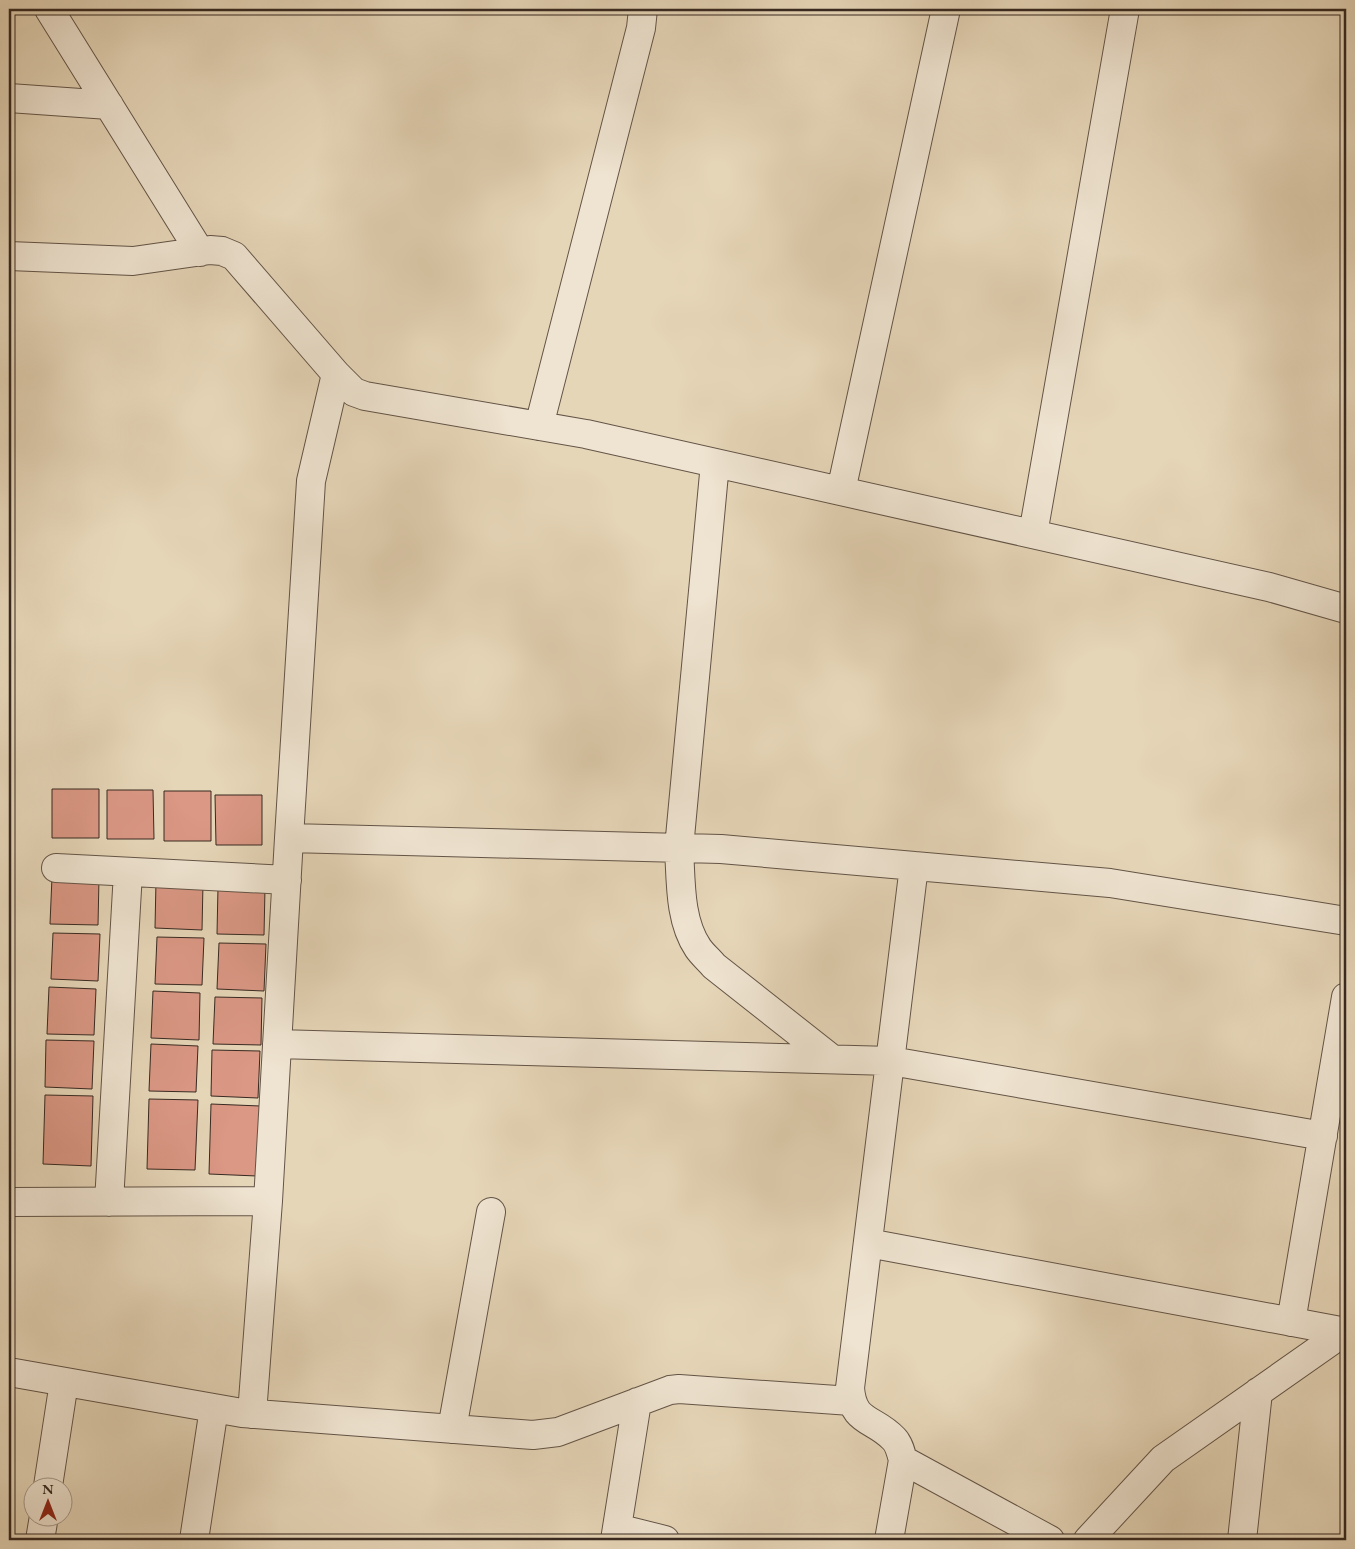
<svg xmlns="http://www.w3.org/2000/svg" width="1355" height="1549" viewBox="0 0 1355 1549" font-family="'EB Garamond',serif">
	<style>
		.building { fill: #db9885; stroke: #372921 }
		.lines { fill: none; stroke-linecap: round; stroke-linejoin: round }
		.street-casing { stroke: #635447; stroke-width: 30 }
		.street { stroke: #efe4d1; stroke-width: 28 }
	</style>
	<rect width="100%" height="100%" fill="#e6d6b8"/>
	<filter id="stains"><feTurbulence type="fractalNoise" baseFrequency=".004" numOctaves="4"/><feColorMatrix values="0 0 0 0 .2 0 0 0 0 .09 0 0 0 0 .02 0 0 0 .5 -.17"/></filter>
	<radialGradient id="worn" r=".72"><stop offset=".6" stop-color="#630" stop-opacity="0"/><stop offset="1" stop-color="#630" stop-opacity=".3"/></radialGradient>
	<path class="building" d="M 52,789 L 99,789 L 99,838 L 52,838 Z
		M 107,790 L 153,790 L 154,839 L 107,839 Z
		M 164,791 L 211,791 L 211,841 L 164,841 Z
		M 215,795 L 262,795 L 262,845 L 216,845 Z
		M 52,877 L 99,878 L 98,925 L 50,924 Z
		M 156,881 L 203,883 L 202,930 L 155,928 Z
		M 218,887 L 265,888 L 264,935 L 217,934 Z
		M 53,933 L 100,934 L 98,981 L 51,979 Z
		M 157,937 L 204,938 L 202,985 L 155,984 Z
		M 219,943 L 266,944 L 264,991 L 217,989 Z
		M 49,987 L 96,989 L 94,1035 L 47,1034 Z
		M 153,991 L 200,993 L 199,1040 L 151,1038 Z
		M 215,997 L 262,998 L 261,1045 L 213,1044 Z
		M 46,1040 L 94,1041 L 92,1089 L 45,1087 Z
		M 151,1044 L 198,1046 L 196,1092 L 149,1091 Z
		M 212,1050 L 260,1051 L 258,1098 L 211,1096 Z
		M 45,1095 L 93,1096 L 91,1166 L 43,1164 Z
		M 149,1099 L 198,1100 L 195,1170 L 147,1169 Z
		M 211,1104 L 260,1106 L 257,1176 L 209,1174 Z"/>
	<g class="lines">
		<g class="street-casing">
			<path id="street" d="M 49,9 L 200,252
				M 9,98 L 109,105
				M 9,256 L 133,261 L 210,250 L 222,251 L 234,256 L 336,374 L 311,481 L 289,838 L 721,849 L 1110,883 L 1346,921
				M 336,374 L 354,392 L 365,396 L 586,434 L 1269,587 L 1346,609
				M 539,426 L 641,28 L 643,9
				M 715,463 L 679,848 C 681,880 679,920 698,948 C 702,954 709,960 714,966 L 832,1059
				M 841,491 L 946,9
				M 1033,534 L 1125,9
				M 56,868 L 287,880
				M 277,1044 L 891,1061 L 1323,1136
				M 9,1202 L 268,1201
				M 109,1202 L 128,872
				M 868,1243 L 1346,1332
				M 1291,1322 L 1346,997
				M 9,1372 L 242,1413 L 533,1435 L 558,1432 L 670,1390 L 679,1389 L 851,1401
				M 252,1414 L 268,1201 L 289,838
				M 452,1429 L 491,1212
				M 903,1460 L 1050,1540
				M 48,1486 L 64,1382
				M 617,1528 L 665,1540
				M 40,1540 L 44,1516
				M 194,1540 L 214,1408
				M 615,1540 L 637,1402
				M 889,1540 L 903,1460 C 901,1453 899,1444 894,1439 C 873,1417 853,1424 850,1388 L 914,866
				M 1088,1540 L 1163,1459 L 1344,1332
				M 1242,1540 L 1258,1392"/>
		</g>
		<use href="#street" class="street"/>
	</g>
	<rect width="1355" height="1549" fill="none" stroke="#e6d6b8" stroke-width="30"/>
	<rect x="10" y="10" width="1335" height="1529" fill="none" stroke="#372921" stroke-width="2.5"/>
	<rect x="15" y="15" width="1325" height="1519" fill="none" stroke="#372921"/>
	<g transform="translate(48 1502)"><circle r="24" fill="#efe4d1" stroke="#a5998b"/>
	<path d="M0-4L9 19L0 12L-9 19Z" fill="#8f2418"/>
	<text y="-8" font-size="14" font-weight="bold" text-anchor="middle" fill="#372921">N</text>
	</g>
	<rect width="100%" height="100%" filter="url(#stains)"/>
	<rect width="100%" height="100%" fill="url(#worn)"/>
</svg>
